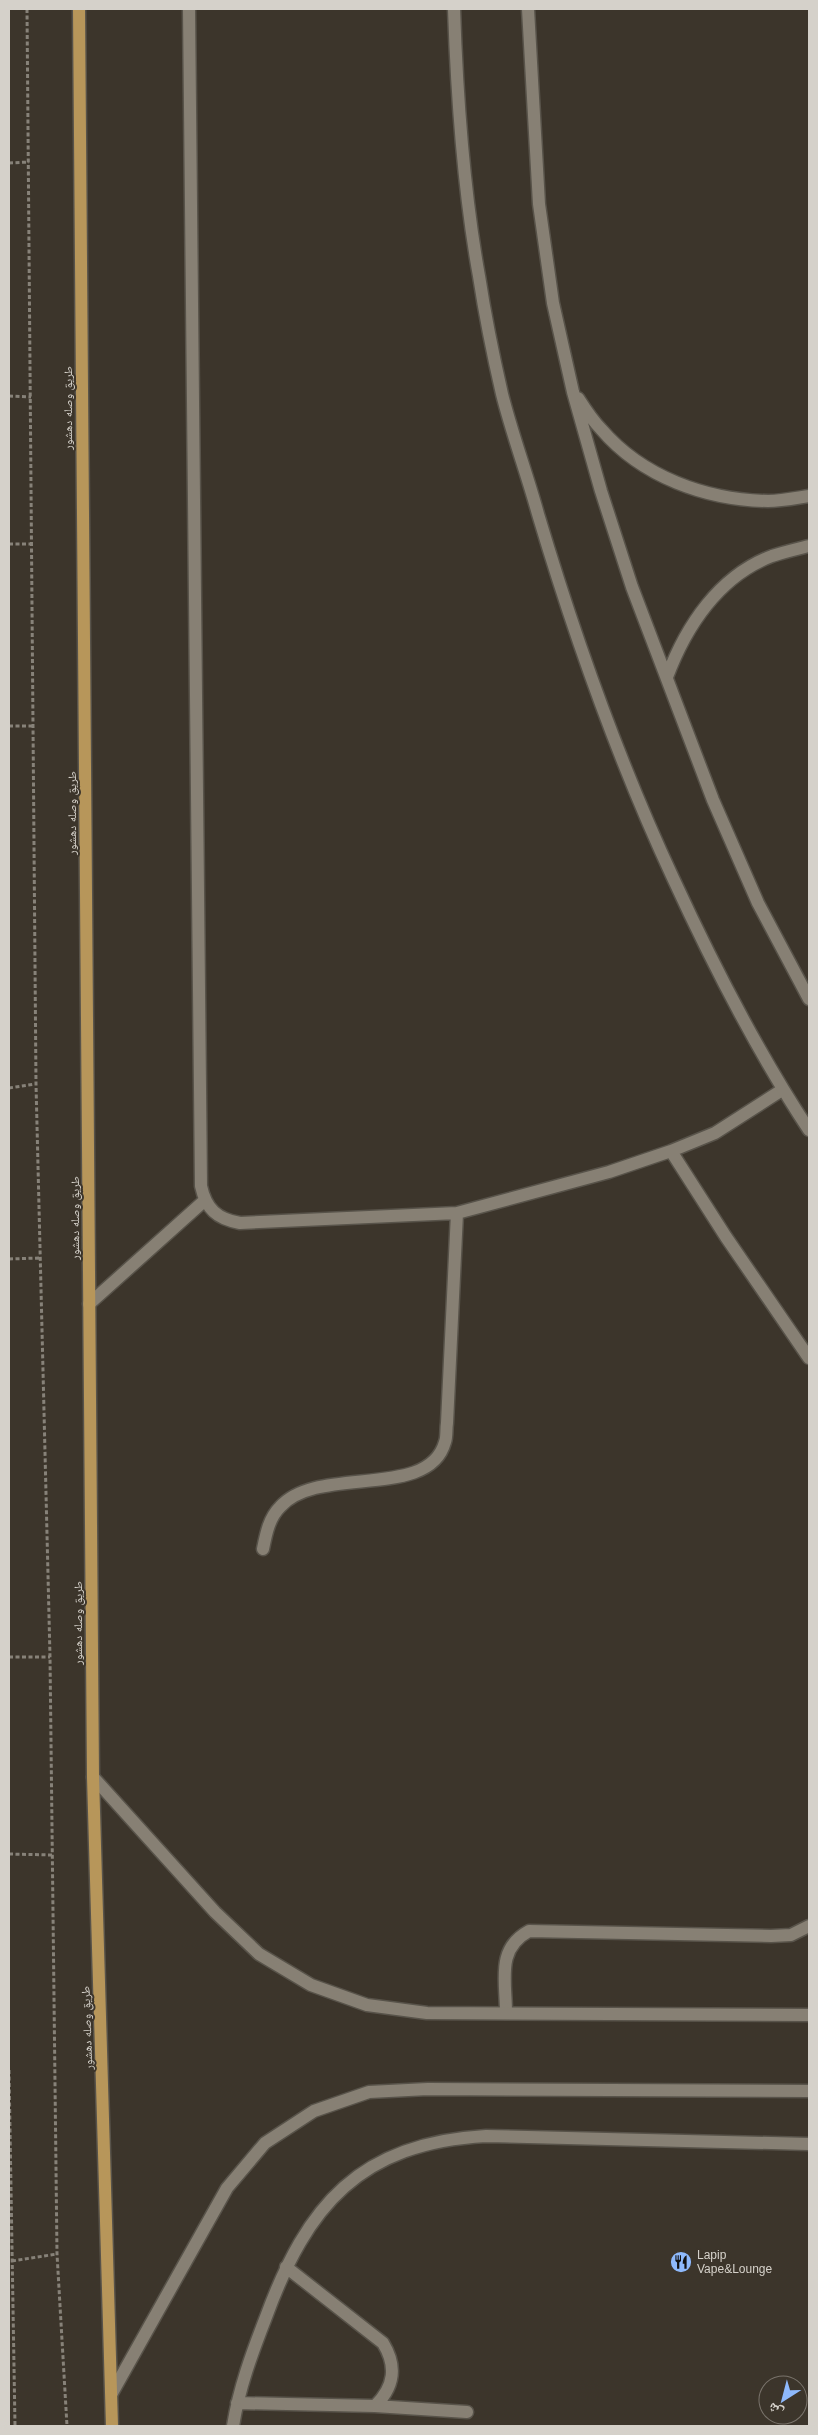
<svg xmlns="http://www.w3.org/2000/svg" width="818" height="2435" viewBox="0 0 818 2435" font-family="Arial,'Noto Naskh Arabic',sans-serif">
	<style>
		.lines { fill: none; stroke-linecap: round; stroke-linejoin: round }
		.service-casing { stroke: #58534a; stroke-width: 15 }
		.minor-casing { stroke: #58534a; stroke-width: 15 }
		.primary-casing { stroke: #58534a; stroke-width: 15 }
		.path { stroke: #878279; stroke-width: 3; stroke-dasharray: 4 2.5; stroke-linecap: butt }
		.service { stroke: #878074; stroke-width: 12 }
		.minor { stroke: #878074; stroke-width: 12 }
		.primary { stroke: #b7965a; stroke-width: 12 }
		.labels { text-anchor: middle; stroke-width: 4; stroke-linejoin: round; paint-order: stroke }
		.street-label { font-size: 12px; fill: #d5d1ca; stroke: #3c352b }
		.poi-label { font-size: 12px; fill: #d5d1ca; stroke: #3c352b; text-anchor: start }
	</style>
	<rect width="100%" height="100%" fill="#3c352b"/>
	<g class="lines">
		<g class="service-casing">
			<path id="service" d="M 189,9 L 201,1186 C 206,1209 217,1219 240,1223 L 457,1213 L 609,1172 L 671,1151 L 726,1237 L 809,1358
				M 671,1151 L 715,1133 L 782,1090
				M 89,1304 L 204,1201
				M 263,1549 C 266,1534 269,1518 280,1507 C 318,1464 429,1501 445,1442 C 447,1437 446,1429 447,1423 L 457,1213
				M 506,2013 C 506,1980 496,1949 529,1931 L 771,1936 L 791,1935 L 809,1926
				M 286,2267 L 383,2343 C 397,2366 395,2386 375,2406
				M 237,2403 L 375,2406 L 467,2412
				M 233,2426 C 239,2388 252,2353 266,2317 C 307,2205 360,2143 486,2136 L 809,2144"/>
		</g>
		<g class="minor-casing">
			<path id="minor" d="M 454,9 C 457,98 463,188 479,276 C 485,315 493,355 502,394 C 512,434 527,474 538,514 C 575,638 618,760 673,878 C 713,965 756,1050 809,1130
				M 528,9 L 539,204 L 553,303 L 573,392 L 601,491 L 632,587 L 713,800 L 758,903 L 809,999
				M 578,398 C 585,409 592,420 601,429 C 642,477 706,500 768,501 C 781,501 796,498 809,496
				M 667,677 C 686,626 719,576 772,556 C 784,552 797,549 809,546
				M 93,1777 L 215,1912 L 259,1954 L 311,1985 L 367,2005 L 427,2013 L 809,2015
				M 112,2393 L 227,2188 L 265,2143 L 314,2111 L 369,2092 L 428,2089 L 809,2091"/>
		</g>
		<g class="primary-casing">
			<path id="primary" d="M 79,9 L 93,1777 L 112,2426"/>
		</g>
		<path class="path" d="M 27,9 L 36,1084 L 50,1657 L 57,2254 L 67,2426
			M 9,163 L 29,162
			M 9,396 L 31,397
			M 9,544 L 32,544
			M 9,726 L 33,726
			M 9,1088 L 35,1084
			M 9,1259 L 40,1258
			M 9,1657 L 50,1657
			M 9,1854 L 52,1855
			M 9,2070 L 15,2426
			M 12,2261 L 57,2254"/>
		<use href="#service" class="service"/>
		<use href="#minor" class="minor"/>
		<use href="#primary" class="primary"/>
	</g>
	<defs>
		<g id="restaurant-disc" transform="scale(1.125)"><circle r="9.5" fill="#8eb9fc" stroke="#3c352b"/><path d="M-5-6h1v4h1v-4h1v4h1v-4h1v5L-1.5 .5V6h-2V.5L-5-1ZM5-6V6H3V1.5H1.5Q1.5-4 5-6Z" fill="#111"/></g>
	</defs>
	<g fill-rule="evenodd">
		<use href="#restaurant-disc" x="681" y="2262"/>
	</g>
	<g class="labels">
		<g class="street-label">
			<text transform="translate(68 408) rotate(-90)" y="4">طريق وصله دهشور</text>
			<text transform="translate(72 813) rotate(-90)" y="4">طريق وصله دهشور</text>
			<text transform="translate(75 1218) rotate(-90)" y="4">طريق وصله دهشور</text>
			<text transform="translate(78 1623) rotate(-90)" y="4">طريق وصله دهشور</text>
			<text transform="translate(87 2028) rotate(-92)" y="4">طريق وصله دهشور</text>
		</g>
		<g class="poi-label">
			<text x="697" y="2259">Lapip<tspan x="697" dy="14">Vape&amp;Lounge</tspan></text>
		</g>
	</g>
	<rect width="818" height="2435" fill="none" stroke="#d5d1ca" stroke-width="20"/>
	<g transform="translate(783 2400) rotate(216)"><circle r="24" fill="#3c352b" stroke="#79736b"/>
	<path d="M0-4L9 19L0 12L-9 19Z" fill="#8eb9fc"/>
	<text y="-8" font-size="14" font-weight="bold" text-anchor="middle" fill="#d5d1ca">ش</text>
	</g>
</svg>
